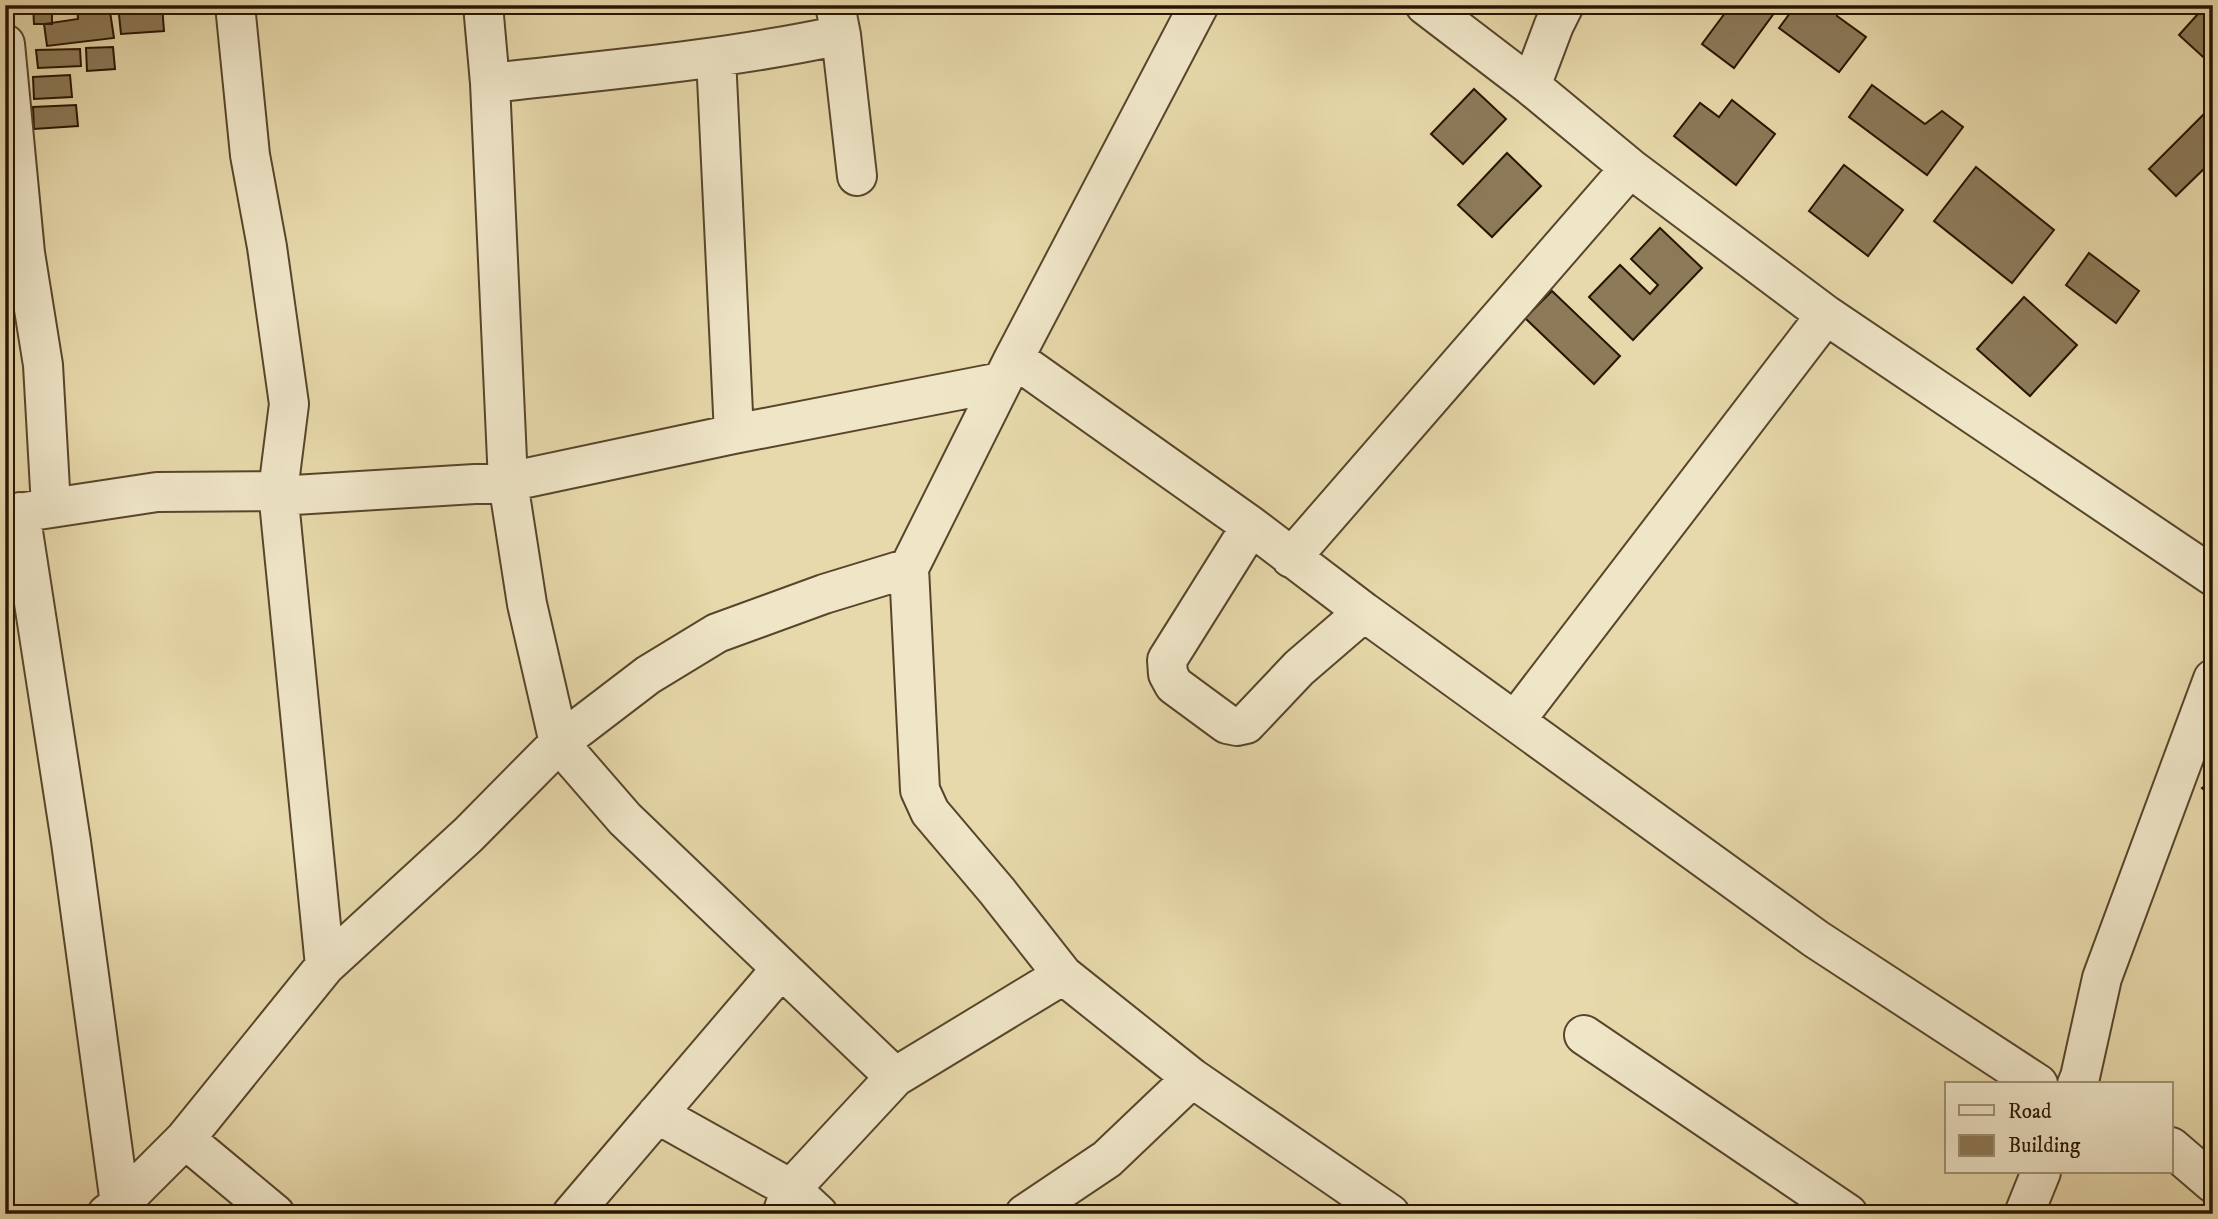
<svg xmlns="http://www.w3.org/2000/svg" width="2218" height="1219" viewBox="0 0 2218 1219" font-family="'IM FELL DW Pica',serif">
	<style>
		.building { fill: #8c7a59; stroke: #291400; stroke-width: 2 }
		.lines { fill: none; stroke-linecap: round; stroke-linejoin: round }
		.minor-casing { stroke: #58452b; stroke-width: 42 }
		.minor { stroke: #efe6c8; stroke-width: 38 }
	</style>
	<rect width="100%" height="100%" fill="#e7d9ab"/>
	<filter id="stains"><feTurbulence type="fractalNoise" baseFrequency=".00286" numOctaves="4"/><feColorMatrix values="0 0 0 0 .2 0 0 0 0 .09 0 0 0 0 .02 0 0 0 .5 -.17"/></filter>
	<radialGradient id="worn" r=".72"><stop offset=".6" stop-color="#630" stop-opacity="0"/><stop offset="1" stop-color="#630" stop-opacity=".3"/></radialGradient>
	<path class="building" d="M 33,5 L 68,5 L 71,12 L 52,13 L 52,24 L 34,24 Z
		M 77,5 L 109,5 L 114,38 L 47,46 L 44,24 L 78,19 Z
		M 118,5 L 162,5 L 164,31 L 121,34 Z
		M 1731,5 L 1780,5 L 1734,68 L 1702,44 Z
		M 1796,5 L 1836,5 L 1837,16 L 1866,37 L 1839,72 L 1779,28 Z
		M 2206,5 L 2213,5 L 2213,66 L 2179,35 Z
		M 113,47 L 115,69 L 87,71 L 86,48 Z
		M 80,49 L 81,66 L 38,68 L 36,50 Z
		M 70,75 L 72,97 L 34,99 L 33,77 Z
		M 1872,85 L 1925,124 L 1942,111 L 1963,127 L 1927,175 L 1849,117 Z
		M 1474,89 L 1506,119 L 1463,164 L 1431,134 Z
		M 1732,100 L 1775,134 L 1736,185 L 1674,136 L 1700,103 L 1719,117 Z
		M 76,105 L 78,126 L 34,129 L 33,107 Z
		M 2213,105 L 2213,160 L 2176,196 L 2149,169 Z
		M 1507,153 L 1541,186 L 1492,237 L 1458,205 Z
		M 1844,165 L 1903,210 L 1868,256 L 1809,211 Z
		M 1976,167 L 2054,230 L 2012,283 L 1934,221 Z
		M 1660,228 L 1702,268 L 1633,340 L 1589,297 L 1620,265 L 1650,294 L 1658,285 L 1631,259 Z
		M 2089,253 L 2139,291 L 2116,323 L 2066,285 Z
		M 1552,291 L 1620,356 L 1594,384 L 1525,318 Z
		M 2024,297 L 2077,345 L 2030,396 L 1977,349 Z
		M 2213,780 L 2213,798 L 2202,788 Z"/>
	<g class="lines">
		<g class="minor-casing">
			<path id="minor" d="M 235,5 L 250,155 L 267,247 L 289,404 L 278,491 L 325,966
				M 1199,5 L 1014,358 L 1251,526 L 1364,612 L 1816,939 L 2038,1084
				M 1425,5 L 1531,86 L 1630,168 L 1826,315 L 2213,576
				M 841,35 L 857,176
				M 5,44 L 25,253 L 43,365 L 51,507
				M 716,57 L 734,434
				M 490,83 C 607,70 725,60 841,35 L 835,5
				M 1531,86 L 1554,25 L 1564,5
				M 1014,358 L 909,568 L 920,790 L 930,812 L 997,891 L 1063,975 L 1192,1078 L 1390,1214
				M 20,512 L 71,842 L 120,1204
				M 5,515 L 157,492 L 278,491 L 294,495 L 508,482 L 734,434 L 1001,382
				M 1251,526 L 1167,660 L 1168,674 L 1174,685 L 1227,724 L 1237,726 L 1246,724 L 1299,668 L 1364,612
				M 1291,558 L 1630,168
				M 1515,721 L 1826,315
				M 1584,1035 L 1848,1214
				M 895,1077 L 625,819 L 559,743 L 648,675 L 717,633 L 824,594 L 909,568
				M 2077,1084 L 2080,1077 L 2102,978 L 2213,679
				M 657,1114 L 791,1189 L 818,1214
				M 185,1139 L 275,1214
				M 2171,1147 L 2213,1183
				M 107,1214 L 120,1204 L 185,1139 L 325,966 L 468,835 L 559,743 L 527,604 L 508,482 L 490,83 L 483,5
				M 572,1214 L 781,969
				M 782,1214 L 791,1189 L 895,1077 L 1063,975
				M 1025,1214 L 1107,1159 L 1192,1078
				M 2024,1214 L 2041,1172"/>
		</g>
		<use href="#minor" class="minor"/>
	</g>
	<rect width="2218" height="1219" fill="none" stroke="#e7d9ab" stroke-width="28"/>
	<rect x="7" y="7" width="2204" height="1205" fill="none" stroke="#291400" stroke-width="3.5"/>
	<rect x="14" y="14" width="2190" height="1191" fill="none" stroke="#291400" stroke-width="2"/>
	<rect x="1945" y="1082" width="228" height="91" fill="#efe6c8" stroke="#a09278" stroke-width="2"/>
	<rect x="1959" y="1105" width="35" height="10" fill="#efe6c8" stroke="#a09278" stroke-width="2"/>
	<text x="2008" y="1118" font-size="21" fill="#291400">Road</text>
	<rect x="1959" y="1135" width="35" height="21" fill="#8c7a59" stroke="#a09278" stroke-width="2"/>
	<text x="2008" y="1152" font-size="21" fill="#291400">Building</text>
	<rect width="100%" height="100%" filter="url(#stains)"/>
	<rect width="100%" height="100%" fill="url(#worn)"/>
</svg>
